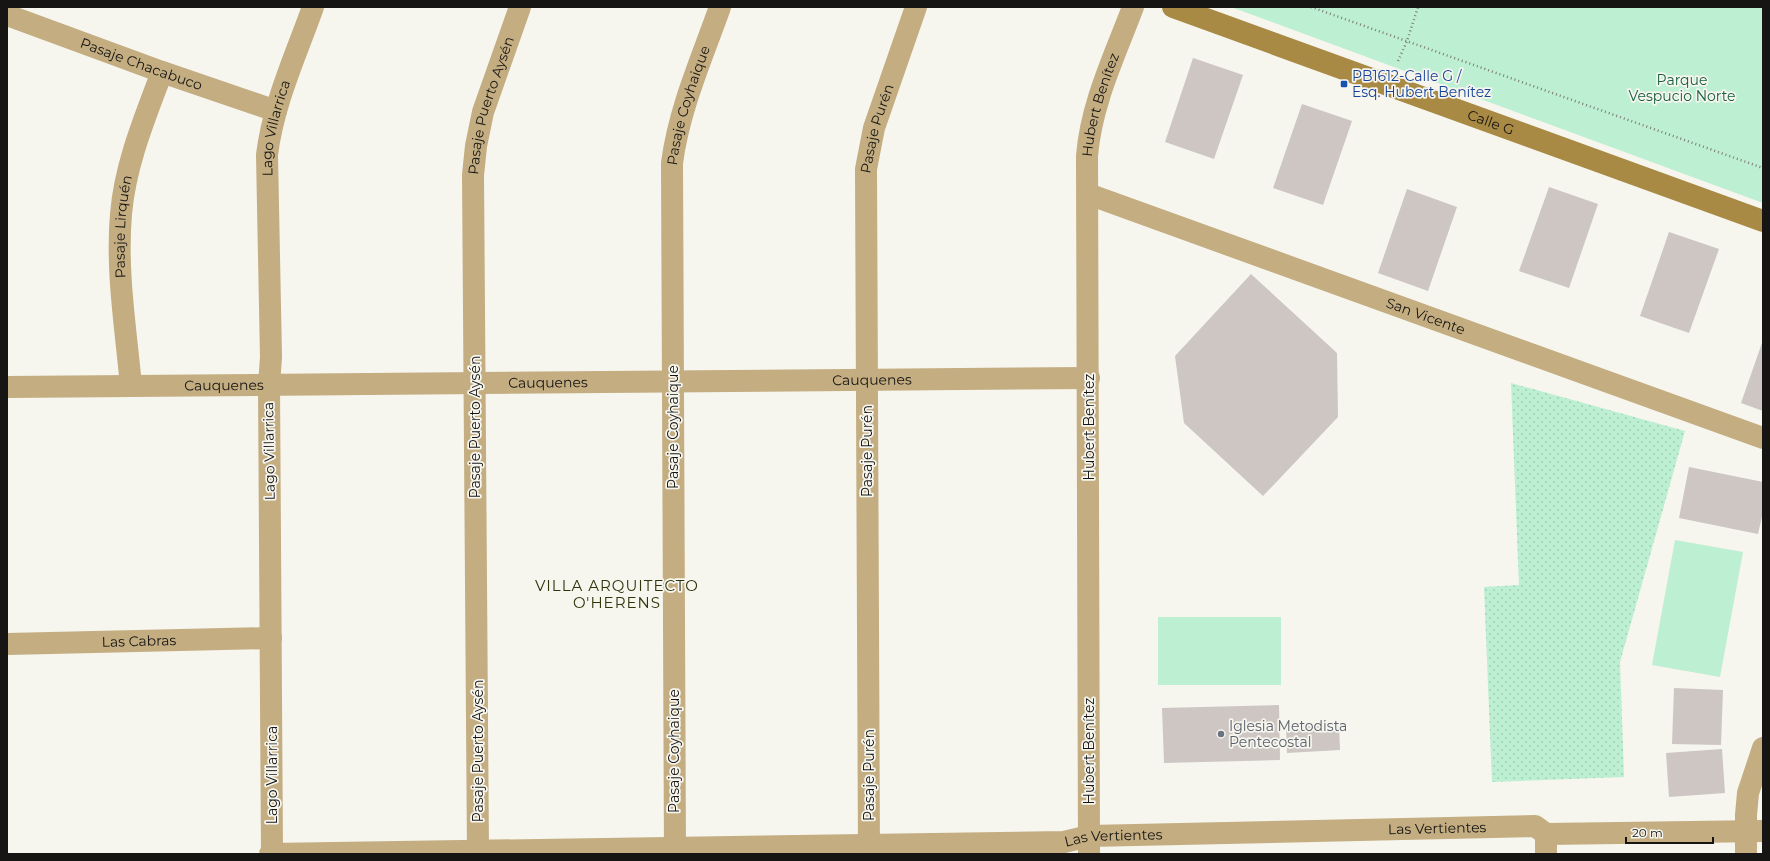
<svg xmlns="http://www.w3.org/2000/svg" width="1770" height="861" viewBox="0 0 1770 861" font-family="Montserrat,sans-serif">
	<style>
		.grass { fill: url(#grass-dots) }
		.park { fill: #bdefd2 }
		.building { fill: #cdc6c3 }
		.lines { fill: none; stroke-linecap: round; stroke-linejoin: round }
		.path { stroke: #7d7c78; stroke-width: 2.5; stroke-dasharray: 1 3; stroke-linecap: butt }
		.street { stroke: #c3ad81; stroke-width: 22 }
		.secondary { stroke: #a98a44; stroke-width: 22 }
		.transit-dot { fill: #1a4fb4; stroke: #f6f5ee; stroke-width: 1.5 }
		.worship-dot { fill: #6b7280; stroke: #f6f5ee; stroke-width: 1.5 }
		.labels { text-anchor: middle; stroke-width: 3.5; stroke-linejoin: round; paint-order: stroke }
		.street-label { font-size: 14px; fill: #161513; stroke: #f6f5ee }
		.transit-label { font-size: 14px; fill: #164399; stroke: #f6f5ee; text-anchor: start }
		.park-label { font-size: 14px; fill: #155f3e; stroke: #f6f5ee }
		.worship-label { font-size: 14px; fill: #5b616d; stroke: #f6f5ee; text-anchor: start }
		.neighbourhood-label { font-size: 15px; letter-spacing: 1px; fill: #2f340b; stroke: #f6f5ee }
	</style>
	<defs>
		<pattern id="grass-dots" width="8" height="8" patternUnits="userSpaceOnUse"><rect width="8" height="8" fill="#bdefd2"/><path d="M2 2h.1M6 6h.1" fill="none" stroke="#a2ccb3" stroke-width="1.8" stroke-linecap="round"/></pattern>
	</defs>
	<rect width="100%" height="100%" fill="#f6f5ee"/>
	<path class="grass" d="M 1511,383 L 1685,431 L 1620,662 L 1624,777 L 1492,782 L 1484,587 L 1519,585 Z"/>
	<path class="park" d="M 1231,7 L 1763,7 L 1763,203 Z
		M 1675,540 L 1743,552 L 1720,677 L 1652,665 Z
		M 1158,617 L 1281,617 L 1281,685 L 1158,685 Z"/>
	<path class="building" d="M 1193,58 L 1243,75 L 1214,159 L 1165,142 Z
		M 1302,104 L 1352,121 L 1323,205 L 1273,188 Z
		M 1549,187 L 1598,204 L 1569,288 L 1519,271 Z
		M 1407,189 L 1457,207 L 1428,291 L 1378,273 Z
		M 1669,232 L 1719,249 L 1689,333 L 1640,316 Z
		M 1251,274 L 1337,353 L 1338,417 L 1263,496 L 1184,423 L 1175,356 Z
		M 1763,340 L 1763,411 L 1741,403 Z
		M 1689,467 L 1763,482 L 1763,512 L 1758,534 L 1679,518 Z
		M 1674,688 L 1723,690 L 1721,745 L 1672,744 Z
		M 1279,705 L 1280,760 L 1164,763 L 1162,708 Z
		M 1339,725 L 1340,750 L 1287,753 L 1286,727 Z
		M 1722,749 L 1725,793 L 1669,797 L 1666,753 Z"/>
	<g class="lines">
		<path class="path" d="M 1311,7 L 1763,168
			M 1398,61 L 1407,41 L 1418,7"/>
		<g class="street">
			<path id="s1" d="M 7,15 L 162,72 L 276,111"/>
			<path id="s2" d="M 1088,194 L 1763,438"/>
			<path id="s3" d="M 131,386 C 126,330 116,271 121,214 C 125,165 145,117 162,72"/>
			<path id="s4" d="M 7,387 L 1089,378"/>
			<path id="s5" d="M 7,644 L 271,638"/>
			<path d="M 1546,834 L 1546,854"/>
			<path id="s6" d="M 270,854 L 1064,842 L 1089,836 L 1535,826 L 1546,834 L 1763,831"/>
			<path id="s7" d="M 272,854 L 269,385 L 271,357 L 267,155 C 273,104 296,55 313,7"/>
			<path id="s8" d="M 478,854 L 473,175 L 476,146 L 483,112 L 520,7"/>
			<path id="s9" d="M 675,854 L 672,163 C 679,109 702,58 720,7"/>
			<path id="s10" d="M 869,854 L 866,169 L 874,128 L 916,7"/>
			<path id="s11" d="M 1089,854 L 1087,156 C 1091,104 1115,55 1133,7"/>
			<path d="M 1746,854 L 1746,815 L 1748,793 L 1763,748"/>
		</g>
		<path class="secondary" id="s12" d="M 1173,7 L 1763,221"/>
	</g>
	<rect class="transit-dot" x="1340" y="80" width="8" height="8" rx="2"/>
	<circle class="worship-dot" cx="1221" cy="734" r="4"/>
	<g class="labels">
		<g class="street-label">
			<text dy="5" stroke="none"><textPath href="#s1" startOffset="143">Pasaje Chacabuco</textPath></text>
			<text dy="5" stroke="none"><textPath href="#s9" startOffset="751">Pasaje Coyhaique</textPath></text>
			<text dy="5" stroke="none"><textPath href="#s11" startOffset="751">Hubert Benítez</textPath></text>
			<text dy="5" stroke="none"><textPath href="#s8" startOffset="751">Pasaje Puerto Aysén</textPath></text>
			<text dy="5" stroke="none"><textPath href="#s12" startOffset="338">Calle G</textPath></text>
			<text dy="5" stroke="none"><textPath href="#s10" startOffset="727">Pasaje Purén</textPath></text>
			<text dy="5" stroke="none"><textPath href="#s7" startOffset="727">Lago Villarrica</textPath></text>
			<text dy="5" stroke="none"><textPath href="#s3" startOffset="160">Pasaje Lirquén</textPath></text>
			<text dy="5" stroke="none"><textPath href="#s2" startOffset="359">San Vicente</textPath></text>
			<text dy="5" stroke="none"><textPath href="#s4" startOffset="865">Cauquenes</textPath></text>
			<text dy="5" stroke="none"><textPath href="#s4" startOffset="541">Cauquenes</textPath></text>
			<text dy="5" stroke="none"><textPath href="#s4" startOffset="217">Cauquenes</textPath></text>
			<text transform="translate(475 427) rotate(-90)" y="5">Pasaje Puerto Aysén</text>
			<text transform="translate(673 427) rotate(-90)" y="5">Pasaje Coyhaique</text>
			<text transform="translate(1089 427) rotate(-90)" y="5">Hubert Benítez</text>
			<text transform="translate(269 451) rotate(-91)" y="5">Lago Villarrica</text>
			<text transform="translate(867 451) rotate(-90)" y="5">Pasaje Purén</text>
			<text dy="5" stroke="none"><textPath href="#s5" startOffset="132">Las Cabras</textPath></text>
			<text transform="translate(478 751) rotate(-90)" y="5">Pasaje Puerto Aysén</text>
			<text transform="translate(674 751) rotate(-90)" y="5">Pasaje Coyhaique</text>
			<text transform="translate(1089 751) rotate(-90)" y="5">Hubert Benítez</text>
			<text transform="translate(272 775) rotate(-90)" y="5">Lago Villarrica</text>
			<text transform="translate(869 775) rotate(-90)" y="5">Pasaje Purén</text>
			<text dy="5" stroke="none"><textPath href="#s6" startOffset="1168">Las Vertientes</textPath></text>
			<text dy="5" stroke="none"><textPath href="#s6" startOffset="844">Las Vertientes</textPath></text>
		</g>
		<g class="transit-label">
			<text x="1352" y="81">PB1612-Calle G /<tspan x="1352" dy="16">Esq. Hubert Benítez</tspan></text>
		</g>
		<g class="park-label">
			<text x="1682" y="85">Parque<tspan x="1682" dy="16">Vespucio Norte</tspan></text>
		</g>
		<g class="worship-label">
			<text x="1229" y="731">Iglesia Metodista<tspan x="1229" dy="16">Pentecostal</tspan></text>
		</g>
		<g class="neighbourhood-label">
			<text x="617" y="591">VILLA ARQUITECTO<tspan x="617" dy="17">O'HERENS</tspan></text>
		</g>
	</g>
	<rect width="1770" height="861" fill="none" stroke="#161513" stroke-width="16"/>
	<path d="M1626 837v6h87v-6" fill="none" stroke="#161513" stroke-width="2"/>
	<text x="1632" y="837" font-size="12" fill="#161513" stroke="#f6f5ee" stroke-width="3" paint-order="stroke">20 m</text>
</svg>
